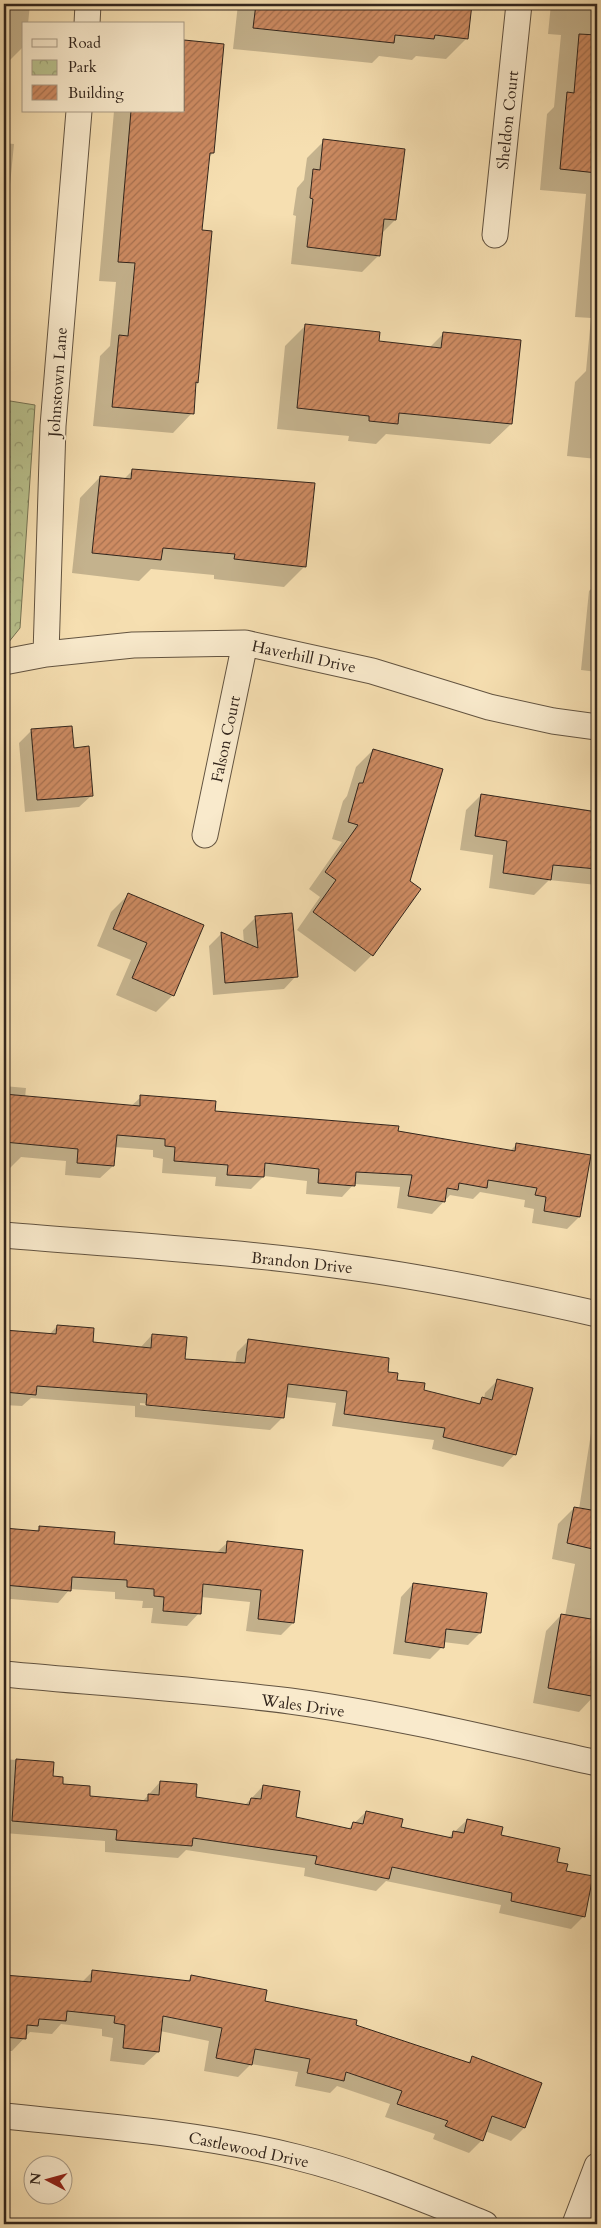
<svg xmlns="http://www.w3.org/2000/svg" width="601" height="2228" viewBox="0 0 601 2228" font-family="Cardo,serif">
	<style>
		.park { fill: url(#park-crowns); stroke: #767455 }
		.shadow { fill: #0003; fill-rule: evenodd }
		.building { fill: url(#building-hatch); stroke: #32251c }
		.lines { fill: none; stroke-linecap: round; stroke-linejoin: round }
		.street-casing { stroke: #635441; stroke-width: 27 }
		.street { stroke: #f9eacc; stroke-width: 25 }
		.labels { text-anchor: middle; stroke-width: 4; stroke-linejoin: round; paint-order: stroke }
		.street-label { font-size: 16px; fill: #32251c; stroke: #f9eacc }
	</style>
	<defs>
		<pattern id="park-crowns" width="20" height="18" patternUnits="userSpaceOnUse" patternTransform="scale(1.25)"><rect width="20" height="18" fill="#b9c28e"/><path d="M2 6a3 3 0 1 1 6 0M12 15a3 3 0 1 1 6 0" fill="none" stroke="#979d73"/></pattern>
		<pattern id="building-hatch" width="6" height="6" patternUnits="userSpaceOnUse" patternTransform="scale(1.25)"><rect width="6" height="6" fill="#cd8b62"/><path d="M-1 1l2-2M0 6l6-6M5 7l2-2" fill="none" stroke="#a77150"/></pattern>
	</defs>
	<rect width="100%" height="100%" fill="#f6dfb1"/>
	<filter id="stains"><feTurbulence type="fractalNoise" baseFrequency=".004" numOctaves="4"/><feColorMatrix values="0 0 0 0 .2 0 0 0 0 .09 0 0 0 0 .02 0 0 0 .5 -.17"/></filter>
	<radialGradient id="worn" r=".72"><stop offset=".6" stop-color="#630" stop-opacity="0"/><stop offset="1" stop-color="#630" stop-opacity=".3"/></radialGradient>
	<path class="park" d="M 4,400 L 35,405 L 20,628 L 4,648 Z"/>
	<path class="shadow" d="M 4,4 L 30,4 L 28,24 L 24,24 L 24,46 L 5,65 Z
		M 238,4 L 471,4 L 467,38 L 446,59 L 416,56 L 412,60 L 379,56 L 372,63 L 233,49 Z
		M 551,4 L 597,4 L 597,459 L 567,456 L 575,382 L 586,371 L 591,318 L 575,317 L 586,194 L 540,190 L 547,114 L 554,107 L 561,35 L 548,34 Z
		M 184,42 L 223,45 L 213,153 L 208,158 L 200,232 L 197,382 L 195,384 L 192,413 L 173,433 L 93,426 L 100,356 L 110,346 L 116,282 L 99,281 L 114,111 L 184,111 Z
		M 324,141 L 395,220 L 382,233 L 379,255 L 362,272 L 291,264 L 296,216 L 293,215 L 297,188 L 304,180 L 307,158 Z
		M 4,143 L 14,144 L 7,216 L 4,219 Z
		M 4,283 L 8,283 L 4,334 Z
		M 306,325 L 378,342 L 429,348 L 444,333 L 511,424 L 490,444 L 386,434 L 376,444 L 348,441 L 349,436 L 277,429 L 285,346 Z
		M 133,470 L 305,566 L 284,587 L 214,579 L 214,575 L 151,569 L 139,581 L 72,573 L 80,498 L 100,477 L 124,479 Z
		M 597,583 L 597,672 L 581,670 L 589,591 Z
		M 32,730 L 73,749 L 92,795 L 79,807 L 25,812 L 19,743 Z
		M 373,750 L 372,955 L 355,972 L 297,930 L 320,897 L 309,889 L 342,842 L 332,839 L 343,801 L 347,796 L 356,767 Z
		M 481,795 L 597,811 L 597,885 L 549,880 L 534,895 L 489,888 L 493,855 L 460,850 L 466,810 Z
		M 128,895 L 173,995 L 156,1012 L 116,995 L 131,960 L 97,946 L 111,912 Z
		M 255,918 L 296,976 L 284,989 L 213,995 L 209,946 L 221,934 L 244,944 L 243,930 Z
		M 4,1086 L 26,1088 L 25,1098 L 131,1106 L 141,1097 L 214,1112 L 397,1132 L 510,1151 L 517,1144 L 579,1217 L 567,1229 L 532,1223 L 534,1209 L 524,1207 L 525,1200 L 480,1192 L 473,1199 L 450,1195 L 432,1214 L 397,1208 L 400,1187 L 354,1184 L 342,1197 L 306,1194 L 307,1181 L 264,1176 L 251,1189 L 215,1186 L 216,1177 L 162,1173 L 163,1159 L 153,1157 L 153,1150 L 114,1147 L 113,1166 L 100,1178 L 65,1175 L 66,1161 L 21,1157 L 7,1171 L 4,1171 Z
		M 57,1326 L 92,1343 L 140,1348 L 152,1335 L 183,1360 L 235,1364 L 237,1352 L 249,1340 L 386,1373 L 396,1381 L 422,1391 L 477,1404 L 484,1399 L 485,1393 L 498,1380 L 515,1454 L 503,1467 L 432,1449 L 434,1440 L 332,1426 L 336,1403 L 285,1397 L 283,1417 L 270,1430 L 135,1417 L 135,1406 L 31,1398 L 22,1406 L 4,1405 L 4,1331 L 49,1335 ZM 140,1403 L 274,1416 L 274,1418 L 140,1405 Z
		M 597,1406 L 597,1678 L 594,1696 L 579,1712 L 533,1703 L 546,1631 L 561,1615 L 565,1616 L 575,1564 L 552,1559 L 558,1524 L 574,1508 L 579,1509 L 595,1408 Z
		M 40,1527 L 112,1545 L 216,1553 L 228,1542 L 293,1623 L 281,1635 L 246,1631 L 250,1602 L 201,1597 L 199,1613 L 187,1626 L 151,1623 L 153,1608 L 142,1608 L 143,1601 L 115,1599 L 115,1592 L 70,1589 L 58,1603 L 11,1599 L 4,1604 L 4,1530 L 35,1532 Z
		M 413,1584 L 480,1633 L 468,1645 L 443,1642 L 442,1647 L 430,1659 L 393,1654 L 401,1597 Z
		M 4,1759 L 52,1763 L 51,1777 L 61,1785 L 88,1798 L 142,1802 L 160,1782 L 195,1798 L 245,1805 L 263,1786 L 294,1818 L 347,1830 L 366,1812 L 399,1828 L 448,1838 L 467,1820 L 556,1863 L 564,1872 L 584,1916 L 571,1929 L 499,1913 L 501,1905 L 386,1881 L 376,1891 L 304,1876 L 305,1868 L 186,1850 L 178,1858 L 105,1852 L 105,1841 L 4,1833 Z
		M 93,1971 L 186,1982 L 192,1977 L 263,2002 L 354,2026 L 467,2063 L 473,2058 L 540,2084 L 524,2128 L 511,2141 L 485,2131 L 482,2140 L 469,2153 L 433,2139 L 435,2134 L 385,2117 L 390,2104 L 337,2086 L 330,2093 L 295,2086 L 298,2072 L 251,2064 L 238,2077 L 204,2071 L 209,2041 L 160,2031 L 158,2052 L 144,2065 L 110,2061 L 113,2038 L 102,2036 L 102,2029 L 61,2024 L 52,2034 L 30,2032 L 12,2051 L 4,2051 L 4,1976 L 82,1982 Z"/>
	<path class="building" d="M 256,4 L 472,4 L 468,39 L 435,35 L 434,39 L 395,35 L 394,43 L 253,28 Z
		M 579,34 L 597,35 L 597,173 L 560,169 L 567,92 L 574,93 Z
		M 184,40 L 224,44 L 214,153 L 210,153 L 202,230 L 212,231 L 198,383 L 196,382 L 194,414 L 112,407 L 119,335 L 128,336 L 135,263 L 118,262 L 131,111 L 184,111 Z
		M 323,139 L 405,149 L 396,220 L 384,219 L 380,256 L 307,247 L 313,199 L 310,198 L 313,169 L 320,170 Z
		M 305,324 L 380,332 L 379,341 L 441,348 L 443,332 L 521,340 L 512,424 L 399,413 L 398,424 L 369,421 L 369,416 L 297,408 Z
		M 132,469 L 315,483 L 306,567 L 234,559 L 235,554 L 163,548 L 161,560 L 92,553 L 100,476 L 131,479 Z
		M 72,726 L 74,748 L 89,746 L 93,796 L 37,800 L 31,729 Z
		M 373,749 L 443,769 L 410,881 L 421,889 L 373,956 L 313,912 L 336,880 L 325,872 L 358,825 L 348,822 L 359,783 L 363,783 Z
		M 481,794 L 597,812 L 597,869 L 553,865 L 551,880 L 503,873 L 507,841 L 475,836 Z
		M 128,893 L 204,925 L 174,996 L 132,978 L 147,943 L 113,929 Z
		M 292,913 L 298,977 L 225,983 L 221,932 L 258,948 L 255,916 Z
		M 4,1094 L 140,1106 L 140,1095 L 216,1101 L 215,1111 L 399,1126 L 398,1131 L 515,1151 L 516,1143 L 591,1155 L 580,1217 L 544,1211 L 546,1197 L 535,1195 L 537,1188 L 488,1180 L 487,1188 L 459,1183 L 458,1190 L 447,1188 L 445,1202 L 408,1196 L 412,1175 L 356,1172 L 355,1186 L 318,1183 L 319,1169 L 265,1163 L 264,1177 L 227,1175 L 228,1165 L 174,1161 L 175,1147 L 165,1146 L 165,1139 L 117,1135 L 114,1166 L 77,1163 L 78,1149 L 4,1142 Z
		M 57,1325 L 94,1328 L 93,1342 L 151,1348 L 152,1334 L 187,1337 L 185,1359 L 245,1363 L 248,1339 L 389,1358 L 388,1372 L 398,1373 L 397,1380 L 425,1383 L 424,1390 L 480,1404 L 482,1397 L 492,1400 L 497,1379 L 533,1388 L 516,1455 L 443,1437 L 445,1428 L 344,1414 L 347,1391 L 288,1384 L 284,1418 L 146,1405 L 147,1394 L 37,1386 L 36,1395 L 4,1392 L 4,1330 L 56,1334 Z
		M 574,1507 L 597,1511 L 597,1550 L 567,1543 Z
		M 39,1526 L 115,1532 L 114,1544 L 226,1553 L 227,1541 L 303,1550 L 294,1623 L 258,1619 L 261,1590 L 203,1584 L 201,1614 L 163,1611 L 164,1597 L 154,1596 L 154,1589 L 127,1587 L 127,1580 L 72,1577 L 71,1591 L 4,1585 L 4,1528 L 39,1531 Z
		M 413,1583 L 487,1593 L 481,1633 L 446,1629 L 444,1648 L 405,1642 Z
		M 561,1614 L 597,1620 L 597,1697 L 548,1688 Z
		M 16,1759 L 54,1762 L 53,1776 L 63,1777 L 63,1784 L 90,1786 L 90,1796 L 148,1801 L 148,1794 L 159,1795 L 160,1781 L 197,1784 L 196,1797 L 249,1805 L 251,1798 L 261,1799 L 263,1785 L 300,1791 L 296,1817 L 351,1829 L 353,1822 L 363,1824 L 366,1811 L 403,1819 L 401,1827 L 452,1838 L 453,1831 L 464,1833 L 467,1819 L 503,1827 L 501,1835 L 560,1848 L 557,1862 L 568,1864 L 566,1871 L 593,1876 L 585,1917 L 511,1901 L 512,1893 L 392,1867 L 389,1879 L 315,1864 L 317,1856 L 193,1838 L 192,1846 L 116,1840 L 117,1830 L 12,1821 Z
		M 92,1970 L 190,1981 L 191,1975 L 267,1990 L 265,2001 L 357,2020 L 356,2025 L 470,2063 L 472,2056 L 542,2083 L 525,2128 L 492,2116 L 483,2141 L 445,2126 L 448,2121 L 397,2104 L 402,2091 L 346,2072 L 344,2081 L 307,2073 L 310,2059 L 255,2049 L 252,2065 L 216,2058 L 222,2028 L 163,2016 L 159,2052 L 123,2048 L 125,2025 L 114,2023 L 115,2016 L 67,2011 L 66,2021 L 39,2019 L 38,2026 L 27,2025 L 26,2039 L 4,2037 L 4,1975 L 91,1982 Z"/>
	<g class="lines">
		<g class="street-casing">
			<path id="street" d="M 87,24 L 88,4
				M 495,235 L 519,4
				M 46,654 L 53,426 L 79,111
				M 4,662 L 46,654 L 133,645 L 245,643 L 372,671 L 489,707 L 553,721 L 597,727
				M 205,835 L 245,643
				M 4,1235 C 121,1245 239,1251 355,1268 C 437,1279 517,1296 597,1314
				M 4,1674 C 99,1683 195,1689 290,1701 C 393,1715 495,1740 597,1763
				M 4,2116 C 102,2126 200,2133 296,2157 C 361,2173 423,2199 485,2224
				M 575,2224 L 597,2166"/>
		</g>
		<use href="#street" class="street"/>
	</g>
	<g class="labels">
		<g class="street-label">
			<text transform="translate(507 120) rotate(-84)" y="6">Sheldon Court</text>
			<text transform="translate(57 382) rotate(-86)" y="6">Johnstown Lane</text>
			<text transform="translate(304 656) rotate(12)" y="6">Haverhill Drive</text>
			<text transform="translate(225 739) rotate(-78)" y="6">Falson Court</text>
			<text transform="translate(302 1262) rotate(6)" y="6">Brandon Drive</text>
			<text transform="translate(303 1705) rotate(8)" y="6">Wales Drive</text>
			<text transform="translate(249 2149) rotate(12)" y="6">Castlewood Drive</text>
		</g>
	</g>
	<rect width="601" height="2228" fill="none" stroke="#f6dfb1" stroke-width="20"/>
	<rect x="5" y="5" width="591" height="2218" fill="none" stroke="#32251c" stroke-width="2.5"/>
	<rect x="10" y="10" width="581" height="2208" fill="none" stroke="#32251c"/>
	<rect x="22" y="22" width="162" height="90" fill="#f9eacc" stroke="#a99b86"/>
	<rect x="32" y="39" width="25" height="8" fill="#f9eacc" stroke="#a99b86"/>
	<text x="68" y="48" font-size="15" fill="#32251c">Road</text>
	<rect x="32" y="60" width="25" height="15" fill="url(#park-crowns)" stroke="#a99b86"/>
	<text x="68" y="72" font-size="15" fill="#32251c">Park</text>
	<rect x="32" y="85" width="25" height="15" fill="url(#building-hatch)" stroke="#a99b86"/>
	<text x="68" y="98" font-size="15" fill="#32251c">Building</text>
	<g transform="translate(48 2180) rotate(276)"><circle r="24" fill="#f9eacc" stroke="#a99b86"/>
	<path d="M0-4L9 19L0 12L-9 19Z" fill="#8f2418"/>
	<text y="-8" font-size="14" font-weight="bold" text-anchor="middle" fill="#32251c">N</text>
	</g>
	<rect width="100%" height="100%" filter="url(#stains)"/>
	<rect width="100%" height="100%" fill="url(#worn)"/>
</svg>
